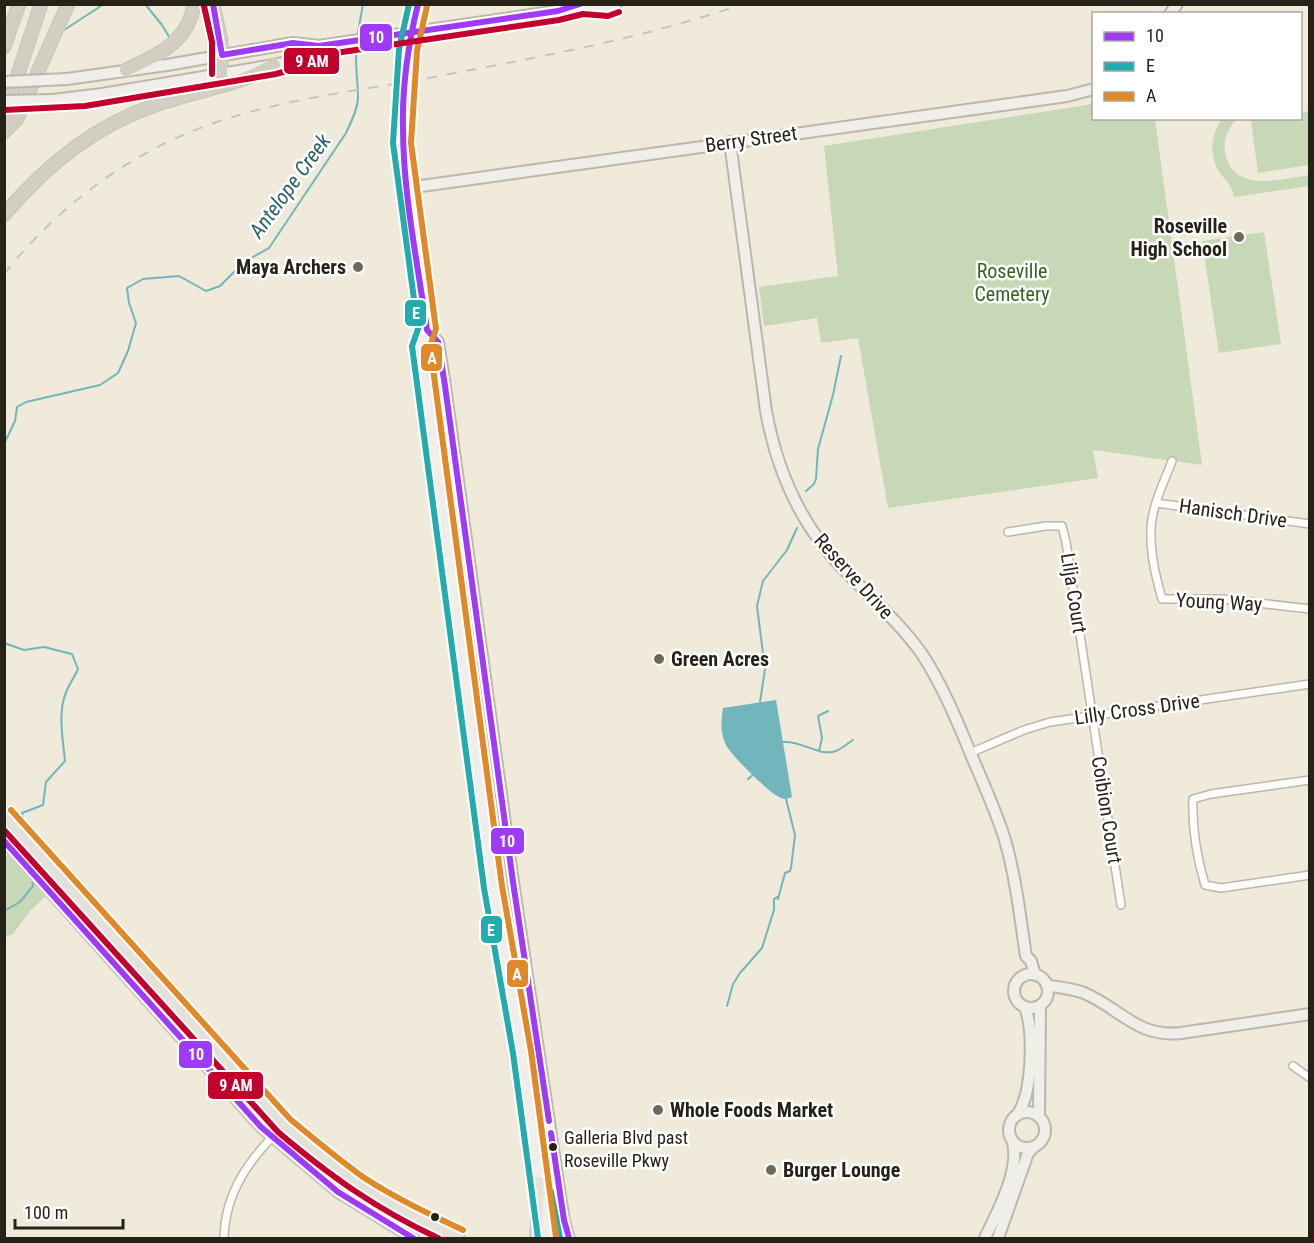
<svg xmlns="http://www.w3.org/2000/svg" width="1314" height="1243" viewBox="0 0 1314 1243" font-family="'Roboto Condensed',sans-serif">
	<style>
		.green { fill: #c6d8b6 }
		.water { fill: #72b6bd }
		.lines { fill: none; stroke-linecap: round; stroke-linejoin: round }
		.stream { stroke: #72b6bd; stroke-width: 2 }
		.street-casing { stroke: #bbb7ab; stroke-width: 10 }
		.secondary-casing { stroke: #bbb7ab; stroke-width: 14 }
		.primary-casing { stroke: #cac7bf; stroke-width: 14 }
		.highway-casing { stroke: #cac7bf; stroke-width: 15 }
		.street { stroke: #fdfcf9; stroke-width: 7 }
		.secondary { stroke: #f0eee8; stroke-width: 10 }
		.primary { stroke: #e3e1d8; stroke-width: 10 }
		.highway { stroke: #d2cfc2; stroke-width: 12 }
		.rail { stroke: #c7c5c1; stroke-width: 2; stroke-dasharray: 10 10; stroke-linecap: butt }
		.secondary-bridge-casing { stroke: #bbb7ab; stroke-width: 14; stroke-linecap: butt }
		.secondary-bridge { stroke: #f0eee8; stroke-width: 10 }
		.bus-1-casing { stroke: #fff; stroke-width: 10 }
		.bus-2-casing { stroke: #fff; stroke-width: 10 }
		.bus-3-casing { stroke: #fff; stroke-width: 10 }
		.bus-4-casing { stroke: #fff; stroke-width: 10 }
		.bus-1 { stroke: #9f3af8; stroke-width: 6 }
		.bus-2 { stroke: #23abae; stroke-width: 6 }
		.bus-3 { stroke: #df8928; stroke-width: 6 }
		.bus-4 { stroke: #c2002e; stroke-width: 6 }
		.poi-dot { fill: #6c685b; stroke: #fff; stroke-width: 2 }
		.bus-dot { fill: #262217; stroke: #fff; stroke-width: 2 }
		.labels { text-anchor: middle; stroke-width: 5; stroke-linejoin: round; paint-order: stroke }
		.bus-label { font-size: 18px; fill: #262217; stroke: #fff; text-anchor: start }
		.street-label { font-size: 20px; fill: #262217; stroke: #fff }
		.poi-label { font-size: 20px; font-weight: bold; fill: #262217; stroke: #fff; text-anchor: start }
		.park-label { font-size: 20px; fill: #30651d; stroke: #fff }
		.water-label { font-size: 21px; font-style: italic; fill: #295f69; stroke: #fff }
		.line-badge { stroke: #fff; stroke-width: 2 }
		.badge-label { font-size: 16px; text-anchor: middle; font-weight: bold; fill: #fff }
	</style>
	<rect width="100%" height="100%" fill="#efeada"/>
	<path class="green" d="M 1093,104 L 1094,118 L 1155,119 L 1202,465 L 1093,450 L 1098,478 L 888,508 L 858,338 L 821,343 L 817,318 L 764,326 L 759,287 L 838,276 L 824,146 Z
		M 1309,111 L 1309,165 L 1258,173 L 1251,120 L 1300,118 L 1301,113 Z
		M 1222,119 L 1238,119 C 1228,127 1223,139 1225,152 C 1232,194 1281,179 1309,175 L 1309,186 L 1234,197 C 1232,184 1227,183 1220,173 C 1209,156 1210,135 1222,119 Z
		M 1264,232 L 1281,344 L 1219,353 L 1202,241 Z
		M 8,855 L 45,897 L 30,911 L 13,934 L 5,937 L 4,857 Z"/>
	<path class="water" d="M 776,700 L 792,797 C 788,799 784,800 779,797 C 769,793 731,755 726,745 C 720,733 721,721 723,708 Z"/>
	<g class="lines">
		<path class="stream" d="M 145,4 L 162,25 L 171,40
			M 64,30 L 104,4
			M 357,38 L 363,4
			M 4,444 L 15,421 L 17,407 L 26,402 L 100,385 L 118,373 L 128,351 L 136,323 L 129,303 L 127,288 L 143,279 L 179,276 L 206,291 L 220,286 L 244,262 L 269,248 L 346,133 C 351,122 358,109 358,97 C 358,79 354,62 357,43
			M 806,491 L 814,484 L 816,479 L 818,449 L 833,395 L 841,356
			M 4,643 L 24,650 L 44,647 L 72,654 L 78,669 C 75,676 70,683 67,690 C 57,711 63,739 65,761 L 46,782 L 43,805 L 22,813 L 25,833
			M 760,702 L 765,669 L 757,606 L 763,581 L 787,550 L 797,528
			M 783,742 C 802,740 818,757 836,751 C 842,749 848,743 853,740
			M 819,751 L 822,738 L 818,716 L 828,711
			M 748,779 L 754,774
			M 27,847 L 30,863
			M 4,911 L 20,902 L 33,886 L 32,877
			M 727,1006 L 733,984 L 740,973 L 762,948 L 774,910 L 774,899 L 777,897 L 778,899 L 785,873 L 790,871 L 791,868 L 795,835 L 786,799"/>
		<g class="street-casing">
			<path id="street" d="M 1172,461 C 1165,480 1155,499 1152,519 C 1148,545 1155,574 1162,599 L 1223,599 L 1310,609
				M 1156,503 L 1310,524
				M 1008,532 L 1046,526 L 1062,526 L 1066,542 L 1121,905
				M 970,753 L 1024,730 L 1050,722 L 1310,684
				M 1310,780 L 1211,794 L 1193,799 C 1192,828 1197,858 1205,885 L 1221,888 L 1310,875
				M 1293,1066 L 1310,1078
				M 224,1238 C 225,1191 251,1157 284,1125"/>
		</g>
		<g class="secondary-casing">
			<path id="secondary" d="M 1170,14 L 1177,4
				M 67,79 L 167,65 L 293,43 L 319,46 L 558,11 L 582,5 L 608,7 L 616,4
				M 53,100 L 102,94 L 274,65 L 298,59 L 319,46
				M 402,120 L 405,169 L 427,330 L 421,345 L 426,388 L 493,887 L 522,1052 L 547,1238
				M 730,142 L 766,411 C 776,466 798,519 836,561 C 865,593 897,619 922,654 C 942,685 956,718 970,752 C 982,781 996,810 1005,840 C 1016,878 1020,917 1026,956 L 1031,961 L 1035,975
				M 407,188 L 1067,96 L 1094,89
				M 427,330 L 438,342 L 445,386 L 513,882 L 565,1229
				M1014 991a17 17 0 1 1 34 0a17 17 0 1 1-34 0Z
				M 1047,985 C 1059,988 1072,988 1084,993 C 1120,1008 1137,1038 1181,1033 L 1310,1014
				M 519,993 L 530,1047 L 533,1053 L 539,1055
				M1009 1130a18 18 0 1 1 36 0a18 18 0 1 1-36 0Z
				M 1017,1115 C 1033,1093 1034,1032 1025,1007
				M 1039,1116 L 1040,1006
				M 985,1238 C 997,1212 1020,1172 1013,1142
				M 998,1238 L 1028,1153 L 1035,1146"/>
		</g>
		<g class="primary-casing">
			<path id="primary" d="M 4,816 L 284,1125 C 304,1142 324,1160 345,1175 C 380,1201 419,1220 459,1238
				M 4,840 L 261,1127 L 338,1192 L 413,1238
				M 564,1220 L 569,1238
				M 536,1238 L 539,1182"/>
		</g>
		<g class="highway-casing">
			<path id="highway" d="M 213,4 L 221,41 L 221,74
				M 4,47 L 19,4
				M 126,70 C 157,55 188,43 194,4
				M 4,117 L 41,4
				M 4,132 L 17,119 L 68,4
				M 4,215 C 45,166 93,127 153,106 C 182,95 212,90 241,80 C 252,76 263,70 274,65"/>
		</g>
		<use href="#street" class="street"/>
		<use href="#secondary" class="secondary"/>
		<use href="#primary" class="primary"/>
		<use href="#highway" class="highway"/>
		<path class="rail" d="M 4,274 C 60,204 134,149 220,121 C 289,98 363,90 434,77 C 539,57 641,39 743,4"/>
		<g class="secondary-bridge-casing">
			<path id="secondary-bridge" d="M 4,82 L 67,79
				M 4,101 L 53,100
				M 402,120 L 408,50 L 418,4"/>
		</g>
		<use href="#secondary-bridge" class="secondary-bridge"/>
		<g class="bus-1-casing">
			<path id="bus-1" d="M 213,4 L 222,55 L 293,43 L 319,46 L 558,11 L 580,4
				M 418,4 C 408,45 402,86 403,128 C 403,194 418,265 427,330 L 438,342 L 445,386 L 513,882 L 549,1121
				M 4,841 L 261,1127 L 338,1192 L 413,1238
				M 551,1133 L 564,1220 L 569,1238"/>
		</g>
		<g class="bus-2-casing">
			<path id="bus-2" d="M 409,4 L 399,49 L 393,143 L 418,329 L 412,346 L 484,888 L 513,1053 L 538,1238
				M 551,1192 L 560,1238"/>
		</g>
		<g class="bus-3-casing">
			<path id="bus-3" d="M 427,6 L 417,51 L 411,143 L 436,329 L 430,346 L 502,886 L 531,1051 L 556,1237
				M 11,810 L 290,1119 C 314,1139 338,1159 363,1177 C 395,1198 429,1214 463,1230"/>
		</g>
		<g class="bus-4-casing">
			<path id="bus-4" d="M 204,6 L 212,42 L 212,74
				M 4,110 L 85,106 L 276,74 L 301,67 L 322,55 L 559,20 L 583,14 L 608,16 L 619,12
				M 4,830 L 278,1132 C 330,1176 376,1209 438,1238"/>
		</g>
		<use href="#bus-1" class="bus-1"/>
		<use href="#bus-2" class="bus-2"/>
		<use href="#bus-3" class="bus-3"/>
		<use href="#bus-4" class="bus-4"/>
	</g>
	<g class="poi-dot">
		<circle cx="1239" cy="237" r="6"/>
		<circle cx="358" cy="267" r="6"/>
		<circle cx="659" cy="659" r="6"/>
		<circle cx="658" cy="1110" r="6"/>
		<circle cx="771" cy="1170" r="6"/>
	</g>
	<g class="bus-dot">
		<circle cx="553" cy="1147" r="5"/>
		<circle cx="435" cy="1217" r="5"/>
	</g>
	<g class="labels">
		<g class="bus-label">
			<text x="564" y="1144">Galleria Blvd past<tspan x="564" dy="23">Roseville Pkwy</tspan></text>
		</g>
		<g class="street-label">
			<text transform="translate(751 139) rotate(-8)" y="7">Berry Street</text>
			<text transform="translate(1233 513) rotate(8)" y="7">Hanisch Drive</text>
			<text transform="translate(854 576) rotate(48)" y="7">Reserve Drive</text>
			<text transform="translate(1074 593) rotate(81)" y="7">Lilja Court</text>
			<text transform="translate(1219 602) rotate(3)" y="7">Young Way</text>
			<text transform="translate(1137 709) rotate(-8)" y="7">Lilly Cross Drive</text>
			<text transform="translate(1107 810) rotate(81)" y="7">Coibion Court</text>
		</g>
		<g class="poi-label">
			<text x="1227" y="233" text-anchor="end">Roseville<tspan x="1227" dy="23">High School</tspan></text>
			<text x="346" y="274" text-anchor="end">Maya Archers</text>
			<text x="671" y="666">Green Acres</text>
			<text x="670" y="1117">Whole Foods Market</text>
			<text x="783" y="1177">Burger Lounge</text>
		</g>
		<g class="park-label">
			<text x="1012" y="278">Roseville<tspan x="1012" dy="23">Cemetery</tspan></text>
		</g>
		<g class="water-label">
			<text transform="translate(290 186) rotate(-54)" y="7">Antelope Creek</text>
		</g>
	</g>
	<g class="line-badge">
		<rect x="359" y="23" width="34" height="29" rx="6" fill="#9f3af8"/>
		<rect x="283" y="47" width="57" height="28" rx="6" fill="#c2002e"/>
		<rect x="404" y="299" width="23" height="28" rx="6" fill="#23abae"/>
		<rect x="420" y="343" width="23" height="29" rx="6" fill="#df8928"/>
		<rect x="490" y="827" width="35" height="28" rx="6" fill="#9f3af8"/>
		<rect x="480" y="915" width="23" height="29" rx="6" fill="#23abae"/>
		<rect x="506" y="959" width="23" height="29" rx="6" fill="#df8928"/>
		<rect x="178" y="1040" width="35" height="29" rx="6" fill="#9f3af8"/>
		<rect x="207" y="1071" width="57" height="29" rx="6" fill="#c2002e"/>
	</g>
	<g class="badge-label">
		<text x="376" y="43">10</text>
		<text x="312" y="67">9 AM</text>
		<text x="416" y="319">E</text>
		<text x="432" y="364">A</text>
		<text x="507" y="847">10</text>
		<text x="491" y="936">E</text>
		<text x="517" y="980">A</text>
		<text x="196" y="1060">10</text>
		<text x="236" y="1091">9 AM</text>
	</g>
	<rect width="1314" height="1243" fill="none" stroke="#262217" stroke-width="12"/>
	<rect x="1092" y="12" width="210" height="108" fill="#ffffff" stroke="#a8a7a2" stroke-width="1.5"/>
	<rect x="1104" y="32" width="30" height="9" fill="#9f3af8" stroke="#a8a7a2" stroke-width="1.5"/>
	<text x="1146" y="42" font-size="18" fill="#262217">10</text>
	<rect x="1104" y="62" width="30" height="9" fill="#23abae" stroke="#a8a7a2" stroke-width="1.5"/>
	<text x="1146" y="72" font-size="18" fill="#262217">E</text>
	<rect x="1104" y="92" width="30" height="9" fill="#df8928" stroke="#a8a7a2" stroke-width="1.5"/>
	<text x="1146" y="102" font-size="18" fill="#262217">A</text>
	<path d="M15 1219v9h108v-9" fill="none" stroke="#262217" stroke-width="3"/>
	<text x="24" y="1219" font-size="18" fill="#262217" stroke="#ffffff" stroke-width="4.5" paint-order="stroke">100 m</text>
</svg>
